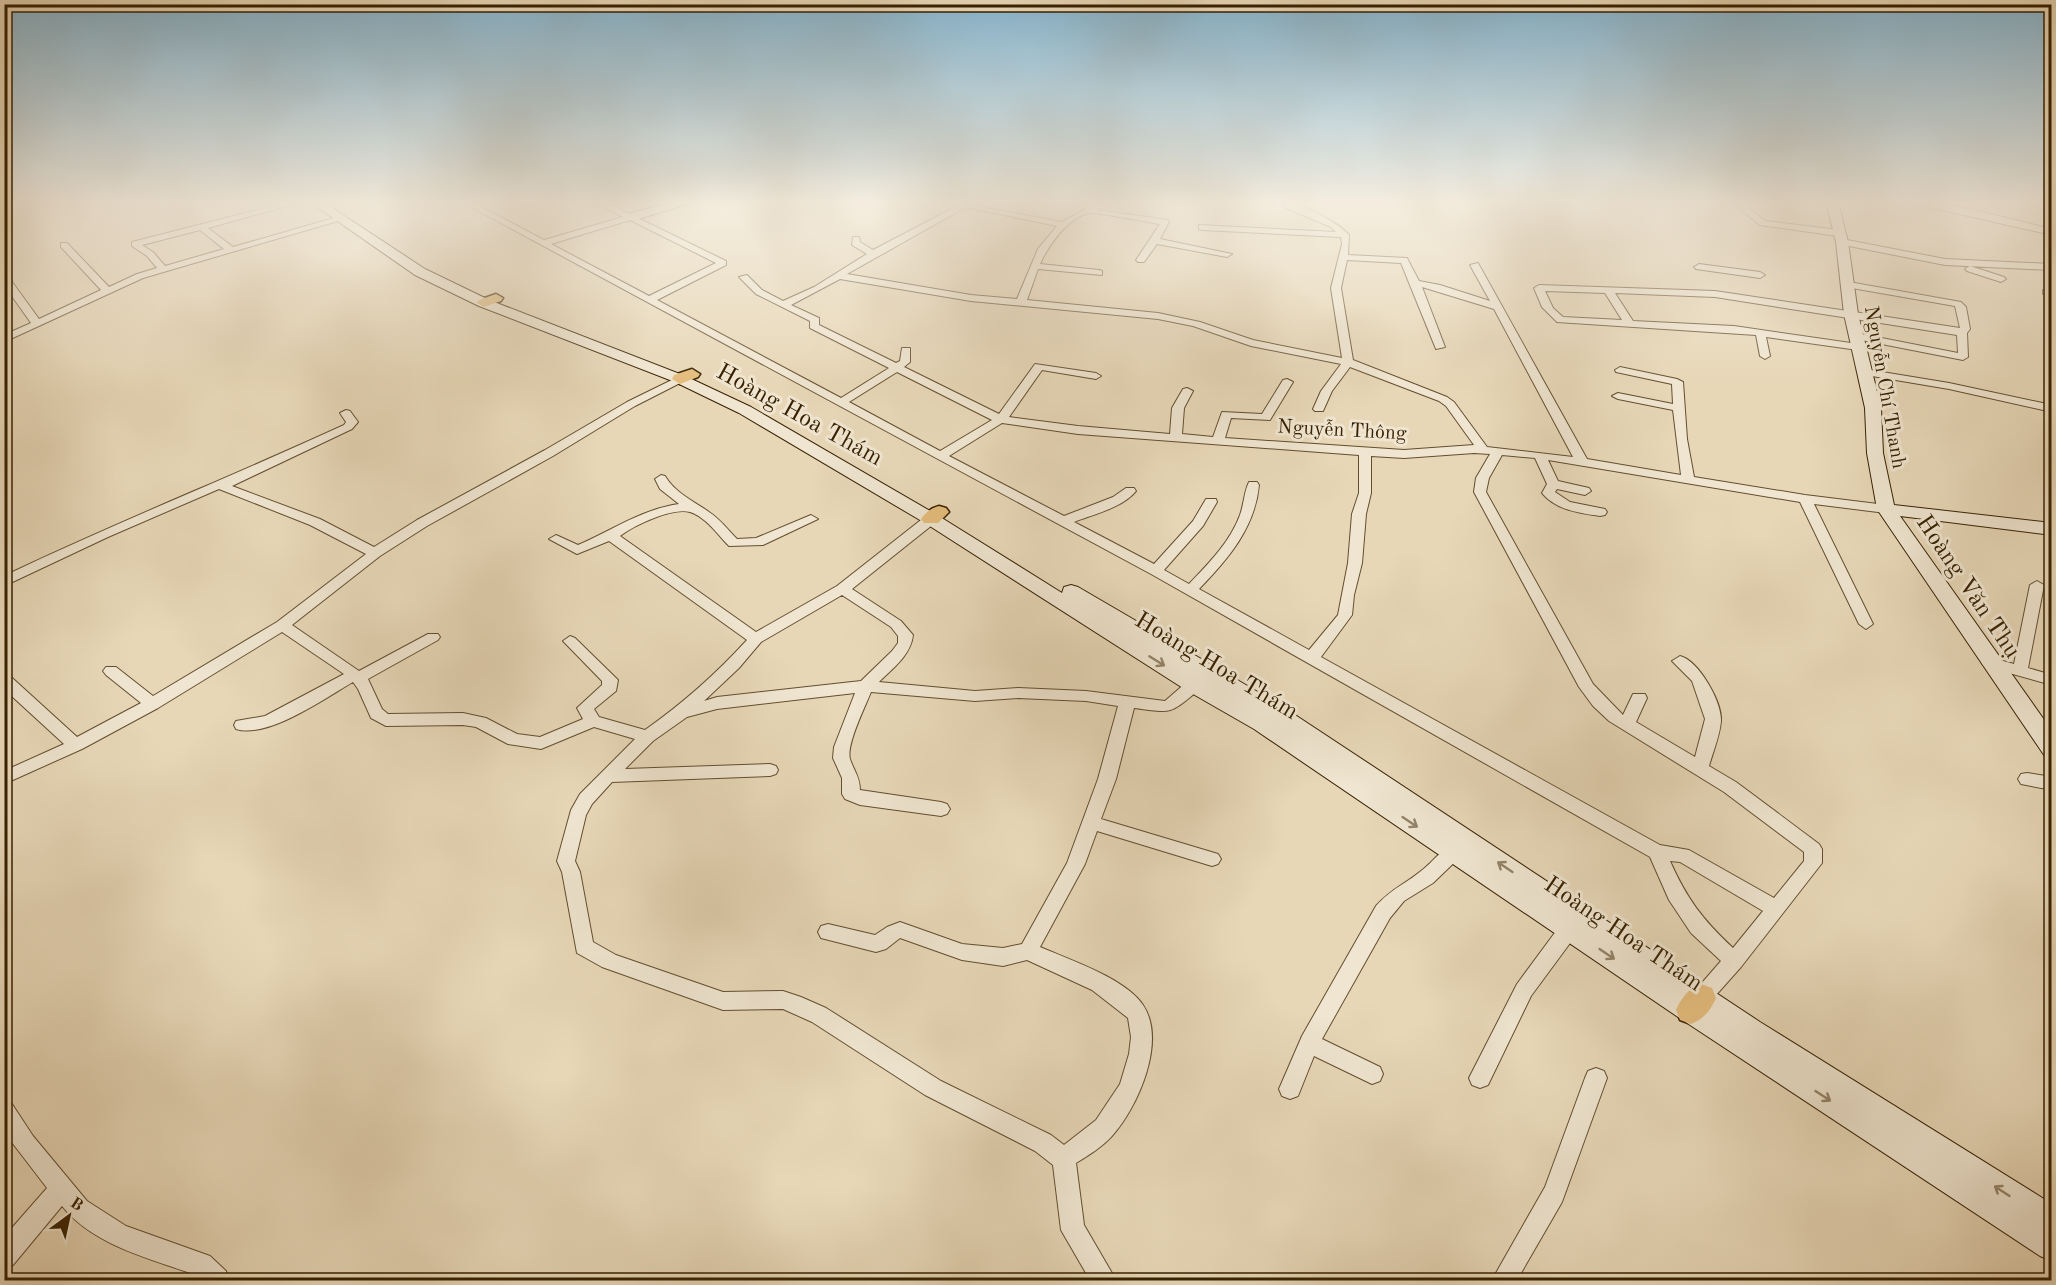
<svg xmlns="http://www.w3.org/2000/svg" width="2056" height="1285" viewBox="0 0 2056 1285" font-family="'Old Standard TT',serif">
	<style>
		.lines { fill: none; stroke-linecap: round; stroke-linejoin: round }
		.street-casing { stroke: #634e2e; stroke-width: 2 }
		.secondary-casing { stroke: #372100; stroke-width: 2 }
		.primary-casing { stroke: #372100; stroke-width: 3 }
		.street { fill: #efe5d0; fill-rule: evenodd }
		.secondary { fill: #efe5d0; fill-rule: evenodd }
		.primary { fill: #e4bc7c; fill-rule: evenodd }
		.oneway { stroke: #938368 }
		.labels { text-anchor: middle; stroke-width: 6; stroke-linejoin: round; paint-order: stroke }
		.far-street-label { font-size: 20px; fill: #372100; stroke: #efe5d0 }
		.street-label { font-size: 24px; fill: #372100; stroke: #efe5d0 }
	</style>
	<rect width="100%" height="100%" fill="#e7d7b7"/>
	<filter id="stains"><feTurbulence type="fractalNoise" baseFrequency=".00333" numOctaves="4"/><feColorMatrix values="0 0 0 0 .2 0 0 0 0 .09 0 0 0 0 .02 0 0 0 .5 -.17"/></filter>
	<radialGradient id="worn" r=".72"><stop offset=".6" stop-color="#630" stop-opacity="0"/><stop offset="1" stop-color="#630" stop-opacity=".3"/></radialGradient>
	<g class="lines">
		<g class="street-casing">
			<path id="street" d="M 288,202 L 301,202 L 208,228 L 233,247 L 341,216 L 345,219 L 143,278 L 4,342 L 4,335 L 31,323 L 4,285 L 4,274 L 7,275 L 39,319 L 101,290 L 61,247 L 61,243 L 67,243 L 109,287 L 137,274 L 157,268 L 147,256 L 132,246 L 132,242 ZM 200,230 L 224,249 L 165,266 L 153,252 L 142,245 Z
				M 462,202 L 472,202 L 544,240 L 623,217 L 595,202 L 605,202 L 726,261 L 726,265 L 657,300 L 841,398 L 889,368 L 810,328 L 810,321 L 756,294 L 739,277 L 747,275 L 762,290 L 783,301 L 814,287 L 867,254 L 852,245 L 853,237 L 859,237 L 860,242 L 873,250 L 959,205 L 955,202 L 967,202 L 986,208 L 1062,222 L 1097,203 L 1113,202 L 1097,210 L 1168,220 L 1169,222 L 1160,239 L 1232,254 L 1227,257 L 1157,244 L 1144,262 L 1138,262 L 1136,260 L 1160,224 C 1146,222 1099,212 1089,213 C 1068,217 1048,246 1040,264 L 1099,270 L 1102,271 L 1102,275 L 1038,269 L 1027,300 L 1158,313 L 1200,322 L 1253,340 L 1342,358 L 1331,288 L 1342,244 L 1341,237 L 1202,230 L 1199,229 L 1199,225 L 1336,232 L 1331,227 L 1286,208 L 1280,202 C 1297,201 1338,222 1349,235 L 1348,255 L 1407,258 L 1419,281 L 1440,285 L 1490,301 L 1470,265 L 1478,263 L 1587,459 L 1681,475 L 1673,410 L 1618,399 L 1612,396 L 1618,393 L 1673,404 L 1672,384 L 1616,372 L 1615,370 L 1620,367 L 1677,379 L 1683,382 L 1687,439 L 1694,477 L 1805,495 L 1886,505 L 1892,509 L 1886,513 L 1814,504 L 1873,624 L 1866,629 L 1859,624 L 1800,502 L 1548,460 L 1558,481 L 1589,488 L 1591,491 L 1585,495 L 1557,489 L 1555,492 L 1570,502 L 1605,509 L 1607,512 L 1605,515 L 1600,516 C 1579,513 1556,510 1542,493 L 1547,484 L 1535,458 L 1502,455 L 1489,478 L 1486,492 L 1593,684 L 1623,715 L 1633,694 L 1645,694 L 1647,698 L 1636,722 L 1695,757 L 1705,719 L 1692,681 L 1672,661 L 1680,656 C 1699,661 1722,702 1721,721 C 1720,735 1713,752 1709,766 L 1736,782 L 1819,844 L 1822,849 L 1822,863 L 1741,967 L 1708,1004 L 1701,1007 L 1694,1004 L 1691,998 L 1694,992 L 1721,961 L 1691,933 L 1669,900 L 1650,857 L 1151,574 ZM 966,207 L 1057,226 L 1038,249 L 1017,299 L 971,295 L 847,274 ZM 630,220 L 716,263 L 649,296 L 551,244 ZM 1347,260 L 1401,263 L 1436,349 L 1445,347 L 1422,287 L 1494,309 L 1573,457 L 1487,447 L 1454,402 L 1447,397 L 1353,360 L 1341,288 ZM 840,279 L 971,301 L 1158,319 L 1193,326 L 1251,346 L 1341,364 L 1321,391 L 1313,409 L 1315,411 L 1323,411 L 1332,391 L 1350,367 L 1439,401 L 1446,406 L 1474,445 L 1404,450 L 1225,438 L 1231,418 L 1270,420 L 1293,382 L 1287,379 L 1283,380 L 1262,414 L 1222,412 L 1213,437 L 1182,434 L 1184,408 L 1193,391 L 1187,388 L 1183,389 L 1172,408 L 1170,434 L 1078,426 L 1009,417 L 1042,370 L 1096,379 L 1101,376 L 1096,373 L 1035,364 L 999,414 L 904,367 L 910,362 L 910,348 L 902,348 L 900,361 L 896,363 L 819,325 L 819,318 L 791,305 ZM 897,372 L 992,420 L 940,451 L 849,402 ZM 1002,423 L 1078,434 L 1359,455 L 1359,493 L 1352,514 L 1348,563 L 1338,615 L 1309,650 L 1199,589 C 1228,559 1255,528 1259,485 L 1257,482 L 1249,482 C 1244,492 1244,504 1240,515 C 1230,542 1209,563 1189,584 L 1164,570 L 1203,526 L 1217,502 L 1216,499 L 1206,499 L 1193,521 L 1154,564 L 1074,522 C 1094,514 1122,508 1136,491 L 1134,488 L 1126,488 L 1113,497 L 1064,516 L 949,456 ZM 1474,453 L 1490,454 L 1476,478 L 1474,492 L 1579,687 L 1593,706 L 1609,721 L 1724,792 L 1804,852 L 1804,861 L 1774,898 L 1689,850 L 1660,845 L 1321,657 L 1352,615 L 1354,595 L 1362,563 L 1366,514 L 1371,493 L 1371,456 L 1404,458 ZM 1670,861 L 1680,862 L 1763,911 L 1733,948 C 1702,919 1687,899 1670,861 Z
				M 1732,202 L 1741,202 L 1765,221 L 1838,230 L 1842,233 L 1838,236 L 1760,225 Z
				M 1907,202 C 1947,200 2011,220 2052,229 L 2052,235 Z
				M 1842,239 L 1945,259 L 2052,264 L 2052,270 L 1945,265 L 1839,244 L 1838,242 Z
				M 1699,264 L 1760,272 L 1765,275 L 1760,278 L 1696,269 L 1694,267 Z
				M 1970,266 L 2004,277 L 2006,279 L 2001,282 L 1967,271 L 1965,269 Z
				M 1849,282 L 1961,302 L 1966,307 L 1970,329 L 1967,333 L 1968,357 L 1963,360 L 1856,339 L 1851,336 L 1856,333 L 1958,353 L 1957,335 L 1715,297 L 1615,293 L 1633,321 L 1734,326 L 1858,344 L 1863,347 L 1858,350 L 1766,337 L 1770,356 L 1765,359 L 1760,356 L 1756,335 L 1557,322 L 1542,307 L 1534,288 L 1539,285 L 1715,291 L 1960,328 L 1955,306 L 1846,287 L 1844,285 ZM 1545,291 L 1605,293 L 1622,320 L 1563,317 L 1553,308 Z
				M 2043,290 L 2052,291 L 2052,297 L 2043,294 Z
				M 1864,369 L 1949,383 L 2052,405 L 2052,412 L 1949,389 L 1860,374 L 1860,370 Z
				M 680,376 L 684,377 L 684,381 L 635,406 L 553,456 L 427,526 L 380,556 L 292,625 L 359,671 L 428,634 L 438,634 L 440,637 L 438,640 L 368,679 L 382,709 L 388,714 L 463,713 L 486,718 L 517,734 L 540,737 L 583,719 L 577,708 L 602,685 L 602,681 L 563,641 L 570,636 L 575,638 L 618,680 L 616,691 L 594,709 L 599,717 L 645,730 C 682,704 716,674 747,640 L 609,541 L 577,554 L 549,539 L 556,535 L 578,545 C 611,531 642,509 679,504 L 660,489 L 655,479 L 661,475 L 665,476 C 676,494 694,501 709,512 C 720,519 728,530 737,539 L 756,538 L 811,515 L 818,519 L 763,545 L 729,546 C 718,535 706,517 690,512 C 673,507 634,525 620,536 L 756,632 L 837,586 L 926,516 L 936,516 L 938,519 L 936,522 L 852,589 L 901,621 L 913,635 C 911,655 892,669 879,682 L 975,691 L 1018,688 L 1086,691 L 1165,701 L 1188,681 L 1200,681 L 1202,685 L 1200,689 C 1168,715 1174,713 1134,708 L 1116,779 L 1101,819 L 1218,854 L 1221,859 L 1218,864 L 1212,866 L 1097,831 L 1085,864 L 1040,947 C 1070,960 1125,978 1143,1005 C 1167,1041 1138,1107 1112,1136 C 1102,1147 1089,1155 1076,1163 L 1084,1225 L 1116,1280 L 1090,1280 L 1061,1230 L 1053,1165 L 1035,1151 L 925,1095 L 812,1022 L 783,1009 L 723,1010 L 602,967 L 577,953 L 562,872 L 557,861 L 571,810 L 580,794 L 635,739 L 594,727 L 541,749 L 508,744 L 476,727 L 463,725 L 386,726 L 371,718 L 358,689 L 353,682 C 325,698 268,739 236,729 L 234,725 L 236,721 L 265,716 L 344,674 L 282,632 L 158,708 L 82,749 L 4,784 L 4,771 L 64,744 L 4,689 L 4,675 L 10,676 L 77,737 L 141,703 L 106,675 L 103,671 L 106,667 L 116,667 L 153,696 L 277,622 L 366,554 L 310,525 L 219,489 L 108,537 L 4,586 L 4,576 C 117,522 231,477 344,425 L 346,422 L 340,413 L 346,410 L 350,411 L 358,422 L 352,429 L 232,486 L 320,519 L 374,547 L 417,520 L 545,450 L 627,402 ZM 842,595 L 891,627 L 898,636 L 898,643 L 892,651 L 861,681 L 717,697 L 704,701 L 739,668 L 761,642 ZM 871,692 L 975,701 L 1018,698 L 1086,701 L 1118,706 L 1098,779 L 1067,863 L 1022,944 L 1003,948 L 962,944 L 900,922 L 887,927 L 875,935 L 828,924 L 821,926 L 818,932 L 821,938 L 876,952 L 886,949 L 900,938 L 962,960 L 1003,966 L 1027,960 L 1092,990 L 1128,1018 L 1131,1037 L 1129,1054 L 1120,1084 L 1096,1120 L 1064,1145 L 1051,1135 L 941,1081 L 826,1008 L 801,997 L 783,991 L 723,992 L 616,955 L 593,942 L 580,872 L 575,861 L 586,815 L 592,804 L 612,782 L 770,776 L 776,774 L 778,770 L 776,766 L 770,764 L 625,769 L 653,741 L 687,717 L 717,709 L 855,693 L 834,747 L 833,758 L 842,778 L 842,794 L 845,799 L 860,805 L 941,816 L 947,814 L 950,809 L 947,804 L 941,802 L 860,790 C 860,777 854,771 850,759 C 846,745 865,707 871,692 Z
				M 2037,581 L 2044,585 L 2028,668 L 2052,675 L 2052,685 L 1984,666 L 1981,662 L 1989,657 L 2014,664 L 2030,585 Z
				M 2027,773 L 2052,777 L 2052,790 L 2021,784 L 2018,779 L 2021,774 Z
				M 1454,845 L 1460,847 L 1463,852 L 1460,857 L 1433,883 L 1404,901 L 1390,918 L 1322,1039 L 1380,1067 L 1383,1074 L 1380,1081 L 1372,1084 L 1314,1056 L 1298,1096 L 1290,1099 L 1282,1096 L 1279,1089 L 1302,1036 L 1376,906 C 1392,888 1404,885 1421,871 C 1432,863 1441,849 1454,845 Z
				M 1569,921 L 1576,923 L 1579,929 L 1576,935 L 1531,996 L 1488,1085 L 1480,1088 L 1472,1085 L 1469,1078 L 1517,984 L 1562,923 Z
				M 1596,1068 L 1604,1071 L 1607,1078 L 1562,1202 L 1517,1280 L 1492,1280 L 1545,1187 L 1585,1078 L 1588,1071 Z
				M 4,1101 L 12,1104 L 33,1136 L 87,1201 L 126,1226 L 210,1256 L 226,1271 L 229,1280 L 200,1280 L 193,1274 C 148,1258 93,1245 62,1206 L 13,1265 L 4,1268 L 4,1237 L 47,1188 L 4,1132 Z"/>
		</g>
		<g class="secondary-casing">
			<path id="secondary" d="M 310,202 L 323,202 L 425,269 L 489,300 L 685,376 L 751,407 L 937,515 L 1062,593 L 1064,587 L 1071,585 L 1078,587 L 1280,705 L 1760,1022 L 2052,1204 L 2052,1261 L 2040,1256 L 1681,1019 L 1254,729 L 1186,690 L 925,523 L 739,413 L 675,382 L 479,306 L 415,275 Z
				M 671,202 L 689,202 L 687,204 L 632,221 L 626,217 L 628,214 Z
				M 1826,202 L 1838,202 L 1848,242 L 1858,314 L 1881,408 L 1883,453 L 1894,505 L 2052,523 L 2052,535 L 1900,516 L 2052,731 L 2052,757 L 2044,755 L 1877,509 L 1867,453 L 1865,408 L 1844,314 L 1836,242 Z"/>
		</g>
		<g class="primary-casing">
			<path id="primary" d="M 496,294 L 503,298 L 501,301 L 484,307 L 477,303 L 479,300 Z
				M 692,369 L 700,374 L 698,377 L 680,384 L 672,379 L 674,375 Z
				M 939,506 L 946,508 L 949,512 L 938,523 L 924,523 L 921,519 C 926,512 931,508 939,506 Z
				M 1701,984 L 1712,988 L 1716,998 C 1710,1011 1704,1019 1691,1024 L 1680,1020 L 1676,1010 C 1682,997 1688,989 1701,984 Z"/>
		</g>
		<use href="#street" class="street"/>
		<use href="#secondary" class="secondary"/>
		<use href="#primary" class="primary"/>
	</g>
	<defs><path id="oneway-shaft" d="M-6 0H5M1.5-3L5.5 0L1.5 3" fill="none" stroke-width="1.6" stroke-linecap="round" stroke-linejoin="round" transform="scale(1.5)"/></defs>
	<g class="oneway">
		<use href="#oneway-shaft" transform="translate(1157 661) rotate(32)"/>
		<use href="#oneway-shaft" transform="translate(1410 822) rotate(34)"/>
		<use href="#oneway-shaft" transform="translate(1505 867) rotate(-146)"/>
		<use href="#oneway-shaft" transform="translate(1607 954) rotate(34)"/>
		<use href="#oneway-shaft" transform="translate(1823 1096) rotate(33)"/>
		<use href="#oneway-shaft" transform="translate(2002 1191) rotate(-147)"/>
	</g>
	<linearGradient id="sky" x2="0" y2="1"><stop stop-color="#87b6d0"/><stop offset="0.53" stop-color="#f4eddf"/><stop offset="1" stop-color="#f4eddf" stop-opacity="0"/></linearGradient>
	<rect width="2056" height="382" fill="url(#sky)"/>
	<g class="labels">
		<g class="far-street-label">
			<text transform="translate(1886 387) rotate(80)" y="7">Nguyễn Chí Thanh</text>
			<text transform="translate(1342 429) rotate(3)" y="7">Nguyễn Thông</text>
		</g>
		<g class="street-label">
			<text transform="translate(800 414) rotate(29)" y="8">Hoàng Hoa Thám</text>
			<text transform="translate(1969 586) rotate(56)" y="8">Hoàng Văn Thụ</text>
			<text transform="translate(1217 665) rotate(31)" y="8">Hoàng Hoa Thám</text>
			<text transform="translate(1624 933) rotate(34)" y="8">Hoàng Hoa Thám</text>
		</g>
	</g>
	<rect width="2056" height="1285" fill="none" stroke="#e7d7b7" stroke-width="24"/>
	<rect x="6" y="6" width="2044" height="1273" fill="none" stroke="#372100" stroke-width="3"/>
	<rect x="12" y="12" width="2032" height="1261" fill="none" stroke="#372100" stroke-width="1.5"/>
	<g transform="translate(69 1216) rotate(33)" stroke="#efe5d0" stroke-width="4.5" paint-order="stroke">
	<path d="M0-4.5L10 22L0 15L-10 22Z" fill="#372100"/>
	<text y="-9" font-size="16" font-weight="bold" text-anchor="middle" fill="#372100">B</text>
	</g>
	<rect width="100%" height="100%" filter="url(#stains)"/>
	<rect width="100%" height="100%" fill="url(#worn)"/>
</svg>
